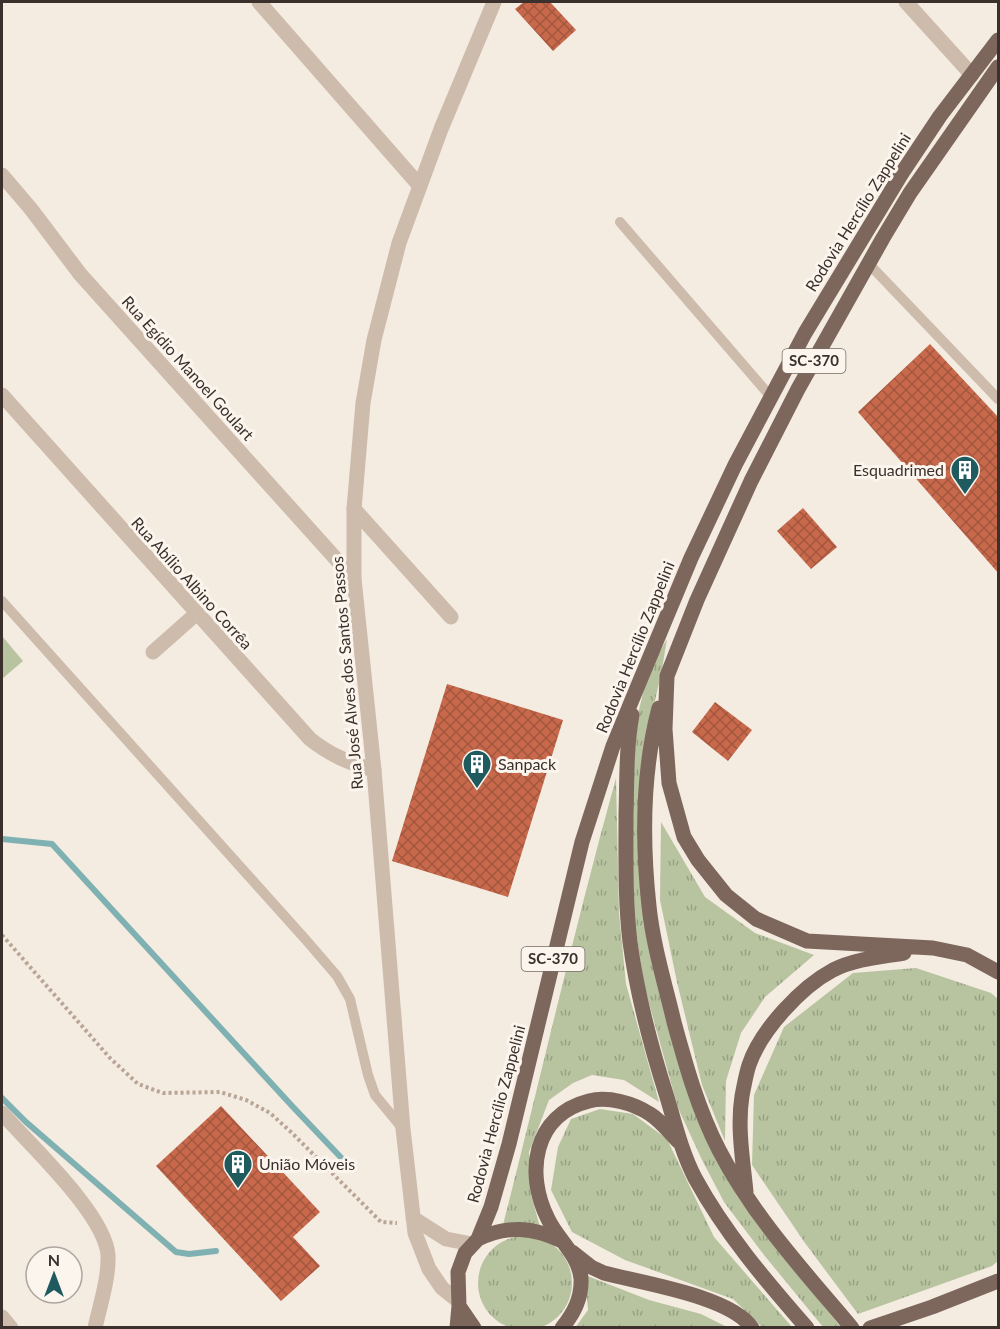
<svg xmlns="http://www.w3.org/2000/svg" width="1000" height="1329" viewBox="0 0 1000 1329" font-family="Lato,sans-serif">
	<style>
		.grass { fill: url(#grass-tufts) }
		.garden { fill: #b8c4a0 }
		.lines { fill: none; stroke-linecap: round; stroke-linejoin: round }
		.stream { stroke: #7fb0b2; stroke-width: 6 }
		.building { fill: url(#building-cross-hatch) }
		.path { stroke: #b9a596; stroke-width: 4; stroke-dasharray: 3 3; stroke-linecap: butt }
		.service { stroke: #cdbbac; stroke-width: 10 }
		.minor { stroke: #cdbbac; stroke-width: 15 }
		.tertiary { stroke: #cdbbac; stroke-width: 15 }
		.primary { stroke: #7d675c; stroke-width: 15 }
		.labels { text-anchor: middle; stroke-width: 6; stroke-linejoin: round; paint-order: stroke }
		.shield { fill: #fbf5ee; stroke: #756b66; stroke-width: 1.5 }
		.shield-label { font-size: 15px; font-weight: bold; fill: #3b302b }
		.street-label { font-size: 16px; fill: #3b302b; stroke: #fbf5ee }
		.poi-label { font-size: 16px; fill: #3b302b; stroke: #fbf5ee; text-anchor: start }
	</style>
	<defs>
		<pattern id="grass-tufts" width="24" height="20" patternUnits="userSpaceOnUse" patternTransform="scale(1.5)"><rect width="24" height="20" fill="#b8c4a0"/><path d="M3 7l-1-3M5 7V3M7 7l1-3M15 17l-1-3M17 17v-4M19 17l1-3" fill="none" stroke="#97a083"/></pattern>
		<pattern id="building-cross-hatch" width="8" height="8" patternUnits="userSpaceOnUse" patternTransform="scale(1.5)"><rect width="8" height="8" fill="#c8694b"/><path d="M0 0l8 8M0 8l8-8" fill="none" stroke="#a4573f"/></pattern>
	</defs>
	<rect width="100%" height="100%" fill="#f4ebe1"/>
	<path class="grass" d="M 667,639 L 661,675 L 650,721 L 643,909 L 714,1153 L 737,1196 L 775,1247 L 841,1327 L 823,1327 L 764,1255 L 724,1202 L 702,1160 L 678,1108 L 644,985 L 633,911 L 630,832 L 637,718 L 648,672 Z
		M 616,778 L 619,913 L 626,984 L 659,1102 L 624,1080 L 592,1075 L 573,1083 L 549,1100 L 529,1152 L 531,1195 L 540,1227 L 503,1225 C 541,1076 575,926 616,778 Z
		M 661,822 L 705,897 L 755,933 L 814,955 L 765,997 L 741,1033 L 726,1081 L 725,1141 L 702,1085 L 677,982 L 660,900 Z
		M 916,968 L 991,993 L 998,999 L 998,1261 L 992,1266 L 858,1314 L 805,1243 L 752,1165 L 754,1095 L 784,1027 L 853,973 Z
		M 600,1109 L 633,1114 L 667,1139 L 714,1237 L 792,1327 L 762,1327 L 733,1299 L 625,1260 L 572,1232 L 551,1190 L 558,1147 L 571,1119 Z
		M478 1283a47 47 0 1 1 94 0a47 47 0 1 1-94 0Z
		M 585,1275 L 649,1300 L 701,1314 L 727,1327 L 575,1328 L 588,1310 Z"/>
	<path class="garden" d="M 2,636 L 23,661 L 2,679 Z"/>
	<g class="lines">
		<path class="stream" d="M 2,839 L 52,844 L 293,1107 L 350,1167
			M 2,1098 L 26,1122 L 176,1252 L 189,1254 L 216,1251"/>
	</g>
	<path class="building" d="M 524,2 L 550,2 L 576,30 L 553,51 L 515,9 Z
		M 930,344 L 999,418 L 999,574 L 858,412 Z
		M 803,508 L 837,547 L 811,569 L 777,531 Z
		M 447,684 L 563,720 L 508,897 L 392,861 Z
		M 715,702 L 752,730 L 728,761 L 692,732 Z
		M 221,1106 L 320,1212 L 293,1237 L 320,1266 L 281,1301 L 156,1166 Z"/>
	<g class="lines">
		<path class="path" d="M 2,935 L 110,1058 L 138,1084 L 163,1093 L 220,1092 L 246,1100 L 270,1113 L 290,1131 L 381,1222 L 397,1223"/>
		<path class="service" d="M 620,222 L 771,397
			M 869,264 L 998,399
			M 2,601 L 306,940 L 337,976 L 350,999 L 368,1075 L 375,1095 L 403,1129"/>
		<path class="minor" d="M 259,2 L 419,185
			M 906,2 L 972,75
			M 2,175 L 31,209 L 80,274 L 354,579
			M 2,395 L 310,739 C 330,755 349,763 374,770
			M 354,509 L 451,617
			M 153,652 L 196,614
			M 2,1113 C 30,1145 105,1214 108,1255 C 109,1278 100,1305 95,1328
			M 2,1317 L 11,1328"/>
		<path class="tertiary" d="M 413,1218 L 446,1239 L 472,1244
			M 457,1300 L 442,1288 L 429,1269 L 415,1233 L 403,1129 L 374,770 L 354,579 L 354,509 L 363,403 L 374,340 L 399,243 L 441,129 L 494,2"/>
		<path class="primary" d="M 998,67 L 910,193 L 883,238 L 798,389 L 751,481 L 697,600 L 667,676 L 665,729 L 669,783 L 684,837 L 698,860 L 726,895 L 756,919 L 807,941 L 933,948 L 967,955 L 998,972
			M 659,708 C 642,772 642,841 649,906 C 653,945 665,984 674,1022 C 686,1066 698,1109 719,1150 C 753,1216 804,1271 852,1328
			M 632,715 C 626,748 627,781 626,815 C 626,857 625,900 630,942 C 637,994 651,1047 667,1097 C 675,1124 682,1153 695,1178 C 725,1233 766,1281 807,1328
			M 746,1192 C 743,1161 737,1127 742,1096 C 744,1086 746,1074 749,1065 C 761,1030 801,987 833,970 C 855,959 880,957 904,953
			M 478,1239 C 508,1225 533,1227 562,1241
			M 572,1252 L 591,1267 L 604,1273 C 641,1283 731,1296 752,1328
			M 459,1306 L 474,1328
			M 457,1328 L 459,1306 L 458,1272 L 465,1253 L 478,1239 L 491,1207 L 509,1144 L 582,842 L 613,746 L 639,683 L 691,558 L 735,465 L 805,333 L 902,173 L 940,116 L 998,40
			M 562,1328 C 574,1313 582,1298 581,1278 C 578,1254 558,1240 548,1219 C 525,1174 533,1115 589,1101 C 608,1096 633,1103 650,1114 C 660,1120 670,1133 679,1142
			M 870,1328 L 932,1307 L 998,1281"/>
	</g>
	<defs>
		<g id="building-pin" transform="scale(1.5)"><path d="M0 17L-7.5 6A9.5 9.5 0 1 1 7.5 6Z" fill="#1f5a5e" stroke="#fbf5ee"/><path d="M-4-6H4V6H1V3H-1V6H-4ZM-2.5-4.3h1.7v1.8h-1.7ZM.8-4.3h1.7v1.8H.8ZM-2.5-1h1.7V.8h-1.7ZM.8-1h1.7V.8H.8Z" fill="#fff"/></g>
	</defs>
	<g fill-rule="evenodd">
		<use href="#building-pin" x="965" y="470"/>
		<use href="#building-pin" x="477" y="764"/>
		<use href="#building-pin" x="238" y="1164"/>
	</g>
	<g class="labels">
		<g class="shield">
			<rect x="782.5" y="349" width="63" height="24" rx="4.5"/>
			<rect x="521.5" y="947" width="63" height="24" rx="4.5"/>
		</g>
		<g class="shield-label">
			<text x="814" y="366">SC-370</text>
			<text x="553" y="964">SC-370</text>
		</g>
		<g class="street-label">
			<text transform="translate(858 212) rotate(-58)" y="6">Rodovia Hercílio Zappelini</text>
			<text transform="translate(188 368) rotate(48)" y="6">Rua Egídio Manoel Goulart</text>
			<text transform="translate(192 583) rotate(48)" y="6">Rua Abílio Albino Corrêa</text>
			<text transform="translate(635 647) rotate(-68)" y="6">Rodovia Hercílio Zappelini</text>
			<text transform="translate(347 673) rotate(-95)" y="6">Rua José Alves dos Santos Passos</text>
			<text transform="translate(496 1114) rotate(-75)" y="6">Rodovia Hercílio Zappelini</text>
		</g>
		<g class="poi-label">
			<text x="944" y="476" text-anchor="end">Esquadrimed</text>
			<text x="498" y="770">Sanpack</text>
			<text x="259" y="1170">União Móveis</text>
		</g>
	</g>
	<rect width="1000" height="1329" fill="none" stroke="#3b302b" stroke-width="6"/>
	<g transform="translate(54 1275)"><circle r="28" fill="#fbf5ee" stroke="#aea6a0" stroke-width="1.5"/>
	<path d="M0-4.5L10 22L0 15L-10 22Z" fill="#1f5a5e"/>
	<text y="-9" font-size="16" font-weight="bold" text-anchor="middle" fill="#3b302b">N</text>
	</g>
</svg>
